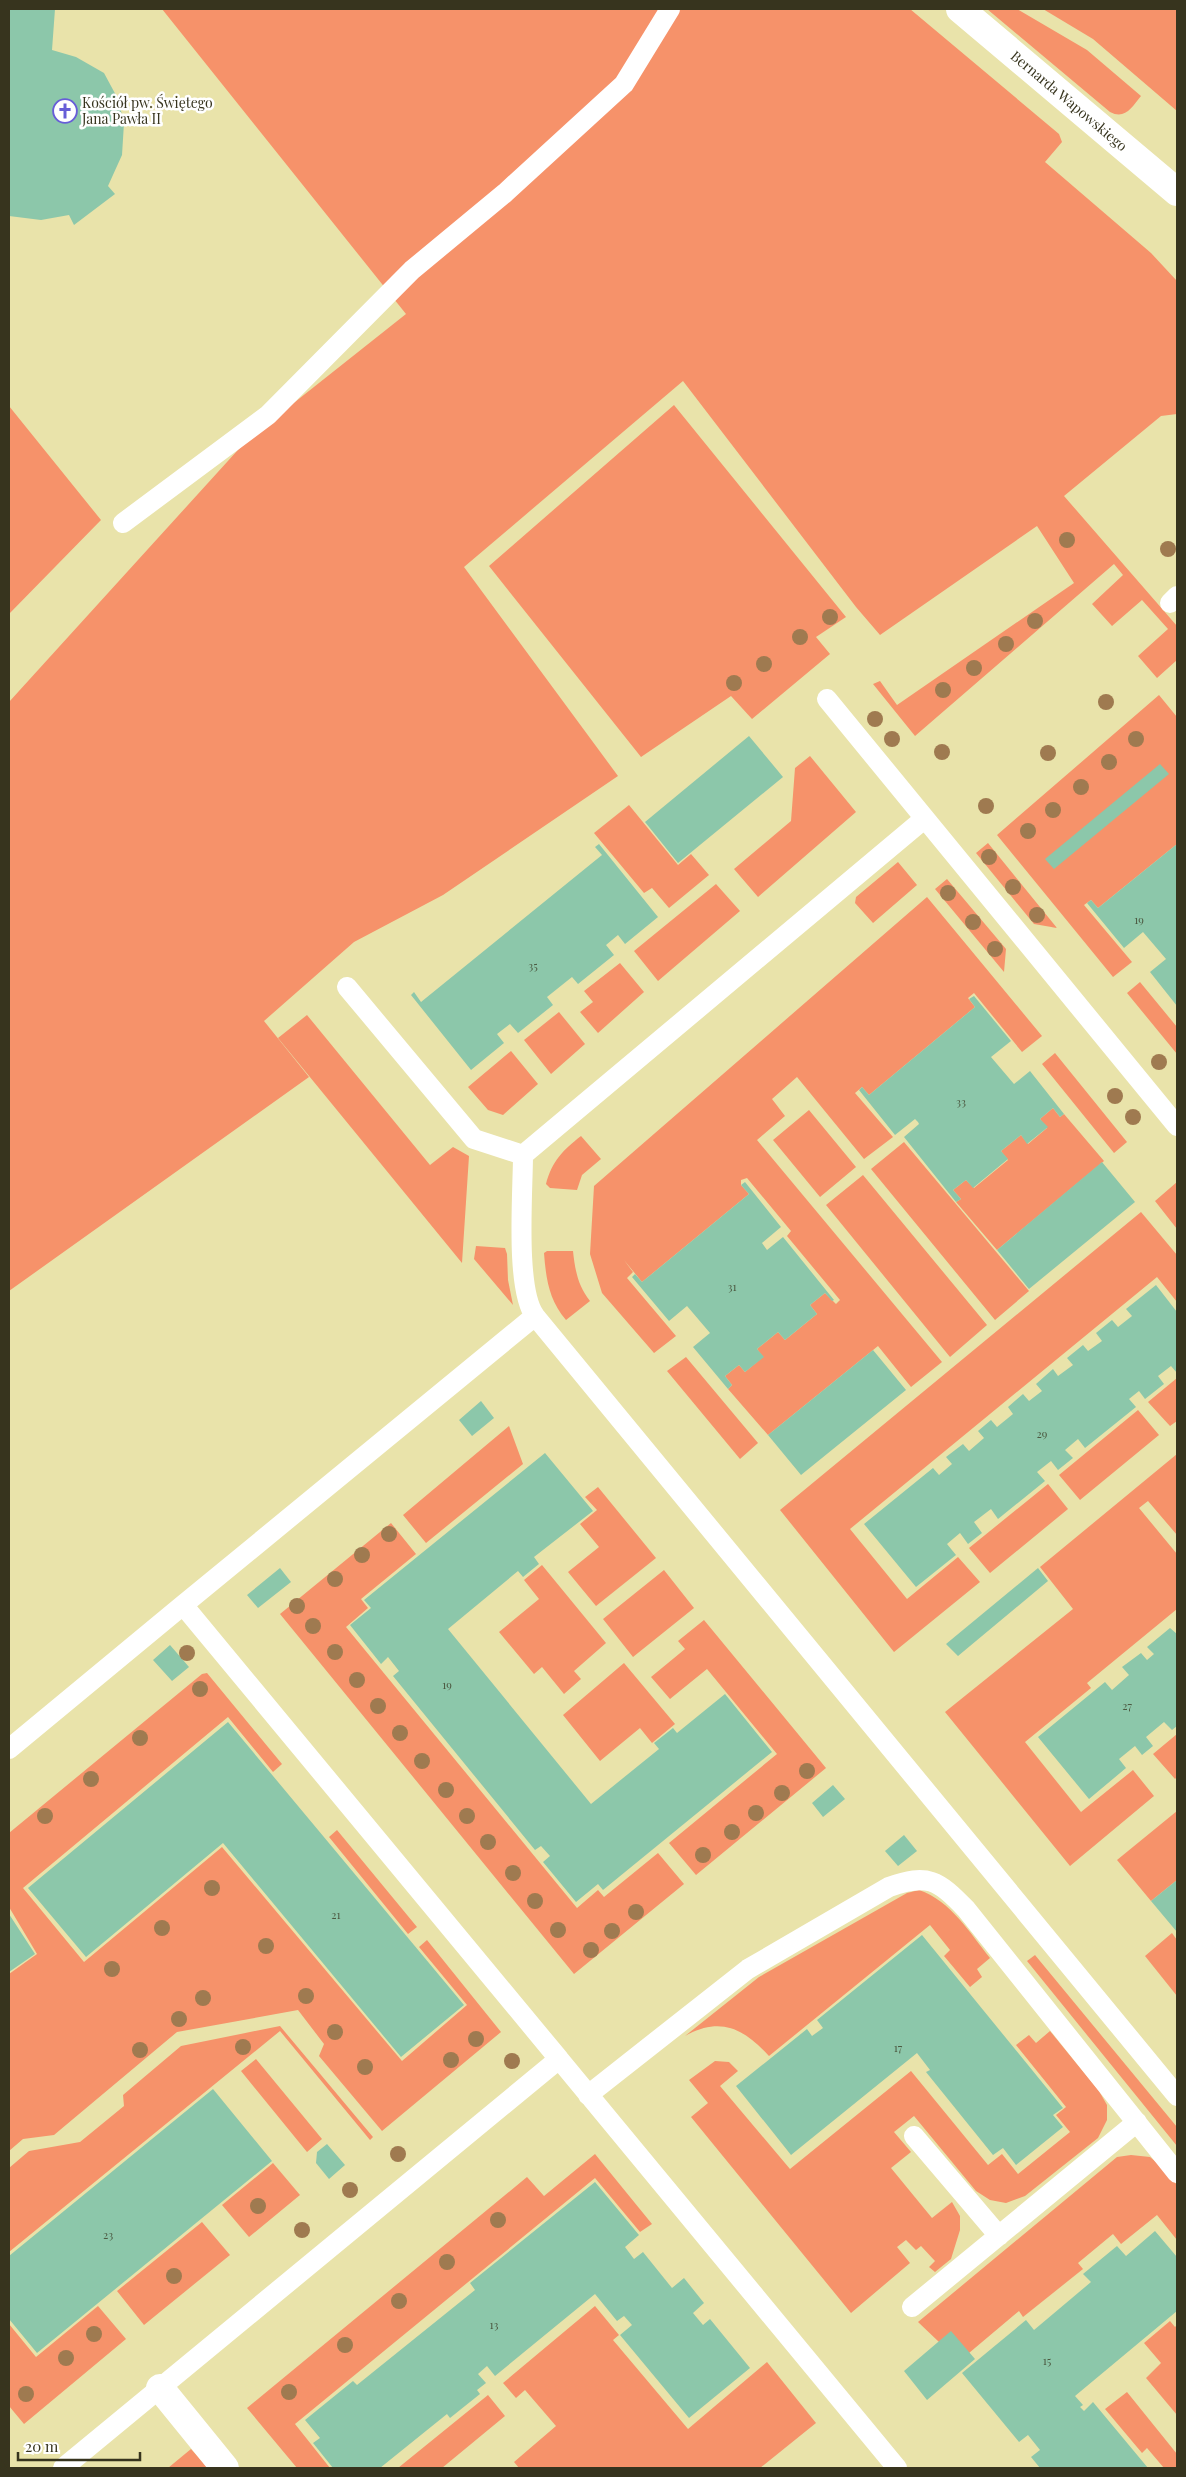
<svg xmlns="http://www.w3.org/2000/svg" width="1186" height="2477" viewBox="0 0 1186 2477" font-family="'Playfair Display',serif">
	<style>
		.green { fill: #f6926a }
		.building { fill: #8cc7aa }
		.lines { fill: none; stroke-linecap: round; stroke-linejoin: round }
		.lane { stroke: #fff; stroke-width: 20 }
		.street { stroke: #fff; stroke-width: 28 }
		.tree { fill: #9f7a50 }
		.labels { text-anchor: middle; stroke-width: 5; stroke-linejoin: round; paint-order: stroke }
		.number-label { font-size: 11px; fill: #4c5941 }
		.street-label { font-size: 14px; fill: #37341e; stroke: #fff }
		.poi-label { font-size: 14px; fill: #37341e; stroke: #fff; text-anchor: start }
	</style>
	<rect width="100%" height="100%" fill="#e9e3aa"/>
	<path class="green" d="M 162,9 L 910,9 L 1059,134 L 1062,142 L 1045,162 L 1151,253 L 1177,281 L 1177,414 L 1161,416 L 1064,496 L 1177,626 L 1177,660 L 1157,678 L 1138,656 L 1168,629 L 1142,600 L 1112,626 L 1092,604 L 1123,575 L 1114,564 L 915,736 L 873,684 L 880,681 L 897,705 L 1074,583 L 1037,526 L 880,635 L 856,607 L 683,381 L 464,567 L 618,776 L 443,895 L 354,942 L 264,1021 L 309,1077 L 9,1291 L 9,702 L 247,440 L 406,314 Z
		M 987,9 L 1017,9 L 1087,50 L 1141,96 C 1132,107 1125,120 1110,112 Z
		M 1043,9 L 1177,9 L 1177,111 L 1093,39 Z
		M 674,405 L 846,617 L 816,637 L 830,654 L 752,719 L 731,696 L 641,757 L 489,566 Z
		M 9,406 L 101,520 L 9,614 Z
		M 1159,695 L 1177,717 L 1177,844 L 1098,908 L 1091,900 L 1084,905 L 1132,962 L 1113,977 L 997,835 Z
		M 810,756 L 856,812 L 758,897 L 734,869 L 791,821 L 795,768 Z
		M 629,805 L 678,865 L 691,854 L 709,875 L 669,908 L 652,888 L 644,893 L 594,833 Z
		M 988,843 L 1057,928 L 1034,924 L 976,853 Z
		M 898,862 L 917,885 L 873,923 L 855,903 L 856,897 Z
		M 947,879 L 1006,949 L 1004,972 L 935,889 Z
		M 716,884 L 740,911 L 658,981 L 634,951 Z
		M 927,897 L 1042,1036 L 1022,1052 L 974,993 L 968,998 L 975,1007 L 869,1095 L 862,1087 L 855,1093 L 893,1137 L 864,1159 L 797,1077 L 772,1099 L 785,1116 L 757,1140 L 942,1362 L 911,1387 L 878,1346 L 768,1435 L 728,1389 L 732,1385 L 725,1376 L 739,1365 L 745,1372 L 763,1357 L 757,1349 L 778,1332 L 785,1340 L 817,1314 L 810,1305 L 825,1293 L 836,1304 L 840,1300 L 787,1236 L 791,1231 L 747,1178 L 741,1180 L 741,1185 L 749,1194 L 642,1282 L 624,1260 L 633,1272 L 627,1278 L 676,1336 L 654,1353 L 602,1293 L 590,1254 L 594,1186 Z
		M 620,963 L 644,992 L 598,1033 L 580,1012 L 593,1002 L 584,991 Z
		M 1140,982 L 1177,1027 L 1177,1054 L 1127,993 Z
		M 559,1012 L 585,1044 L 551,1074 L 524,1040 Z
		M 307,1015 L 430,1165 L 453,1147 L 469,1156 L 462,1263 L 278,1038 Z
		M 511,1051 L 538,1084 L 503,1115 L 488,1110 L 468,1087 Z
		M 1055,1053 L 1127,1142 L 1114,1153 L 1042,1064 Z
		M 1053,1108 L 1060,1117 L 1064,1114 L 1104,1161 L 997,1250 L 956,1202 L 961,1199 L 953,1190 L 966,1180 L 974,1188 L 1008,1160 L 1001,1151 L 1021,1135 L 1028,1144 L 1047,1128 L 1040,1119 Z
		M 809,1110 L 856,1167 L 820,1197 L 773,1140 Z
		M 581,1136 L 601,1159 L 582,1175 L 577,1190 L 550,1188 L 546,1184 C 552,1161 563,1150 581,1136 Z
		M 904,1142 L 1029,1291 L 995,1320 L 871,1169 Z
		M 863,1175 L 987,1325 L 950,1357 L 826,1205 Z
		M 1177,1182 L 1177,1229 L 1155,1201 Z
		M 1141,1212 L 1177,1255 L 1177,1302 L 1157,1277 L 850,1529 L 907,1599 L 958,1557 L 980,1582 L 894,1652 L 780,1510 Z
		M 476,1246 L 505,1248 L 507,1254 L 508,1280 L 513,1305 L 474,1259 Z
		M 547,1251 L 573,1251 C 575,1270 578,1286 590,1301 L 566,1320 C 549,1300 546,1279 544,1253 Z
		M 686,1357 L 758,1443 L 740,1459 L 667,1371 Z
		M 1177,1378 L 1177,1421 L 1170,1426 L 1148,1402 Z
		M 1138,1410 L 1159,1435 L 1080,1500 L 1059,1475 Z
		M 509,1426 L 523,1464 L 426,1543 L 403,1515 Z
		M 1177,1454 L 1177,1535 L 1148,1501 L 1139,1508 L 1177,1554 L 1177,1609 L 1087,1683 L 1091,1688 L 1025,1742 L 1081,1812 L 1133,1770 L 1154,1796 L 1070,1866 L 945,1712 L 1073,1609 L 1040,1567 Z
		M 1048,1484 L 1068,1509 L 990,1573 L 969,1548 Z
		M 598,1487 L 656,1558 L 596,1606 L 568,1572 L 599,1547 L 580,1524 L 597,1510 L 585,1497 Z
		M 391,1523 L 416,1554 L 361,1599 L 368,1608 L 346,1627 L 577,1908 L 598,1890 L 604,1897 L 658,1853 L 684,1884 L 574,1974 L 280,1614 Z
		M 542,1565 L 606,1643 L 574,1671 L 581,1679 L 564,1694 L 542,1667 L 534,1674 L 499,1632 L 539,1599 L 524,1580 Z
		M 664,1570 L 694,1608 L 633,1657 L 603,1619 Z
		M 704,1620 L 826,1768 L 696,1875 L 669,1843 L 777,1754 L 707,1669 L 670,1699 L 651,1677 L 685,1649 L 678,1641 Z
		M 624,1663 L 675,1724 L 652,1743 L 640,1728 L 600,1761 L 563,1715 Z
		M 207,1673 L 282,1764 L 273,1772 L 228,1717 L 23,1888 L 84,1962 L 222,1847 L 402,2061 L 467,2005 L 419,1947 L 427,1940 L 501,2032 L 382,2131 L 319,2056 L 324,2044 L 298,2010 L 177,2032 L 54,2135 L 23,2139 L 9,2151 L 9,1974 L 37,1954 L 9,1907 L 9,1833 L 202,1674 Z
		M 1177,1734 L 1177,1777 L 1175,1779 L 1153,1754 Z
		M 1177,1811 L 1177,1880 L 1151,1901 L 1117,1860 Z
		M 337,1830 L 417,1927 L 408,1934 L 329,1837 Z
		M 919,1890 C 951,1901 970,1933 990,1958 L 977,1969 L 982,1977 L 970,1987 L 944,1956 L 950,1950 L 930,1925 L 769,2056 C 744,2029 721,2016 685,2036 L 759,1977 L 907,1893 Z
		M 1172,1933 L 1177,1940 L 1177,1996 L 1145,1956 Z
		M 1035,1955 L 1177,2127 L 1177,2146 L 1027,1961 Z
		M 280,2026 L 373,2137 L 370,2140 L 280,2031 L 9,2252 L 9,2168 L 29,2151 L 80,2142 L 124,2106 L 123,2095 L 181,2046 Z
		M 1050,2031 L 1099,2091 L 1107,2105 L 1107,2120 L 1098,2138 L 1025,2196 L 1006,2203 L 990,2200 L 976,2191 L 914,2116 L 894,2132 L 911,2152 L 891,2168 L 932,2218 L 952,2202 L 960,2216 L 960,2230 L 951,2259 L 935,2272 L 929,2267 L 935,2261 L 921,2246 L 916,2250 L 906,2240 L 897,2247 L 910,2263 L 851,2313 L 691,2117 L 708,2103 L 689,2080 L 715,2061 L 729,2062 L 738,2071 L 720,2086 L 790,2169 L 911,2071 L 988,2165 L 1002,2154 L 1018,2174 L 1070,2132 L 1056,2115 L 1066,2107 L 1016,2045 L 1029,2035 L 1036,2043 Z
		M 256,2059 L 322,2139 L 307,2152 L 241,2071 Z
		M 595,2154 L 652,2224 L 640,2232 L 595,2178 L 295,2424 L 330,2468 L 297,2468 L 247,2408 L 527,2177 L 544,2196 Z
		M 1131,2155 L 1150,2157 L 1162,2167 L 1177,2185 L 1177,2240 L 1157,2215 L 1121,2244 L 1113,2234 L 1078,2263 L 1083,2269 L 1023,2317 L 1019,2311 L 969,2353 L 939,2342 L 918,2322 L 1117,2157 Z
		M 273,2163 L 300,2195 L 249,2237 L 222,2205 Z
		M 202,2222 L 230,2255 L 144,2325 L 117,2291 Z
		M 98,2306 L 126,2339 L 24,2424 L 9,2406 L 9,2324 L 36,2357 Z
		M 595,2306 L 619,2335 L 613,2340 L 688,2429 L 767,2362 L 816,2423 L 760,2468 L 519,2468 L 514,2462 L 556,2426 L 525,2390 L 516,2398 L 503,2383 Z
		M 1170,2321 L 1175,2327 L 1177,2325 L 1177,2415 L 1146,2378 L 1161,2363 L 1144,2343 Z
		M 1127,2392 L 1177,2454 L 1177,2468 L 1164,2468 L 1147,2448 L 1142,2453 L 1105,2409 Z
		M 488,2395 L 505,2416 L 442,2468 L 398,2468 Z
		M 191,2449 L 208,2468 L 168,2468 Z"/>
	<path class="building" d="M 9,9 L 55,9 L 52,50 L 76,57 L 104,73 L 118,99 L 124,123 L 122,155 L 108,186 L 115,194 L 74,225 L 69,215 L 41,220 L 9,216 Z
		M 749,736 L 783,777 L 678,863 L 645,822 Z
		M 1160,764 L 1169,774 L 1054,869 L 1045,859 Z
		M 599,844 L 658,917 L 625,944 L 618,935 L 606,945 L 614,955 L 578,984 L 572,977 L 547,997 L 553,1005 L 518,1033 L 510,1024 L 497,1034 L 504,1043 L 471,1070 L 411,995 L 414,992 L 421,1002 L 602,855 L 595,847 Z
		M 1177,844 L 1177,1006 L 1150,972 L 1166,959 L 1143,932 L 1124,948 L 1087,903 L 1091,900 L 1098,908 Z
		M 974,996 L 1011,1041 L 991,1057 L 1014,1084 L 1030,1071 L 1064,1114 L 1060,1117 L 1053,1108 L 1040,1119 L 1048,1127 L 1027,1144 L 1021,1135 L 1001,1151 L 1008,1159 L 973,1188 L 966,1180 L 953,1190 L 961,1199 L 956,1202 L 904,1137 L 919,1124 L 918,1122 L 915,1119 L 895,1135 L 859,1090 L 862,1087 L 869,1095 L 975,1007 L 969,999 Z
		M 1102,1162 L 1135,1202 L 1029,1289 L 997,1250 Z
		M 745,1182 L 781,1227 L 762,1243 L 767,1250 L 783,1237 L 834,1300 L 832,1301 L 825,1293 L 810,1305 L 817,1314 L 785,1340 L 778,1332 L 757,1349 L 764,1357 L 745,1372 L 739,1365 L 725,1376 L 732,1385 L 728,1389 L 693,1347 L 710,1333 L 687,1306 L 669,1321 L 632,1277 L 635,1274 L 642,1282 L 749,1194 L 741,1185 Z
		M 1156,1285 L 1177,1312 L 1177,1373 L 1171,1366 L 1158,1376 L 1164,1384 L 1145,1399 L 1139,1391 L 1129,1399 L 1136,1407 L 1085,1448 L 1078,1439 L 1065,1450 L 1073,1458 L 1058,1470 L 1051,1461 L 1037,1472 L 1045,1481 L 998,1519 L 991,1509 L 974,1522 L 982,1533 L 968,1544 L 960,1533 L 947,1544 L 956,1555 L 916,1587 L 864,1524 L 933,1468 L 939,1475 L 952,1464 L 946,1457 L 963,1444 L 969,1451 L 984,1438 L 978,1431 L 991,1420 L 997,1427 L 1013,1414 L 1008,1407 L 1023,1394 L 1029,1401 L 1042,1391 L 1036,1384 L 1053,1369 L 1058,1376 L 1073,1365 L 1067,1358 L 1083,1345 L 1088,1351 L 1102,1341 L 1096,1333 L 1112,1320 L 1118,1327 L 1132,1316 L 1126,1309 Z
		M 873,1350 L 906,1390 L 801,1475 L 768,1435 Z
		M 481,1401 L 494,1418 L 472,1436 L 459,1420 Z
		M 545,1453 L 593,1511 L 534,1557 L 539,1564 L 523,1577 L 518,1571 L 448,1629 L 591,1804 L 659,1749 L 654,1743 L 673,1728 L 677,1733 L 725,1694 L 772,1752 L 603,1890 L 598,1884 L 576,1902 L 543,1862 L 550,1856 L 541,1846 L 535,1850 L 393,1676 L 399,1671 L 388,1657 L 381,1664 L 350,1625 L 371,1608 L 364,1600 Z
		M 280,1568 L 291,1582 L 258,1608 L 247,1595 Z
		M 1038,1568 L 1048,1581 L 958,1656 L 946,1644 Z
		M 1170,1628 L 1177,1634 L 1177,1726 L 1172,1730 L 1164,1722 L 1146,1737 L 1153,1746 L 1142,1755 L 1135,1746 L 1119,1759 L 1126,1768 L 1089,1799 L 1038,1737 L 1105,1682 L 1112,1690 L 1129,1675 L 1122,1667 L 1141,1653 L 1147,1660 L 1154,1654 L 1147,1647 Z
		M 170,1645 L 189,1667 L 172,1681 L 153,1660 Z
		M 228,1722 L 464,2005 L 401,2057 L 223,1843 L 86,1957 L 28,1888 Z
		M 833,1785 L 845,1799 L 823,1817 L 812,1803 Z
		M 904,1835 L 917,1851 L 898,1866 L 885,1851 Z
		M 1177,1880 L 1177,1932 L 1151,1901 Z
		M 9,1914 L 35,1954 L 9,1972 Z
		M 922,1935 L 1063,2108 L 1053,2115 L 1063,2127 L 1016,2165 L 1003,2148 L 993,2155 L 926,2072 L 930,2070 L 917,2053 L 791,2155 L 736,2086 L 807,2029 L 812,2036 L 823,2028 L 817,2020 Z
		M 213,2089 L 272,2161 L 37,2353 L 9,2319 L 9,2256 Z
		M 327,2144 L 345,2165 L 329,2179 L 316,2163 L 317,2152 Z
		M 595,2182 L 639,2235 L 625,2247 L 634,2259 L 643,2252 L 672,2288 L 684,2278 L 704,2303 L 693,2313 L 703,2325 L 710,2319 L 750,2368 L 689,2418 L 620,2335 L 632,2325 L 624,2316 L 617,2321 L 595,2294 L 495,2376 L 487,2366 L 478,2374 L 486,2383 L 477,2390 L 480,2394 L 450,2418 L 447,2414 L 380,2468 L 333,2468 L 313,2443 L 320,2438 L 305,2420 L 353,2381 L 357,2385 L 475,2290 L 470,2283 Z
		M 1155,2231 L 1177,2257 L 1177,2311 L 1075,2396 L 1083,2405 L 1080,2407 L 1084,2411 L 1093,2402 L 1148,2468 L 1040,2468 L 1031,2457 L 1040,2450 L 1028,2435 L 1019,2442 L 962,2373 L 1026,2320 L 1034,2330 L 1091,2282 L 1083,2274 L 1117,2246 L 1126,2256 Z
		M 951,2331 L 975,2359 L 927,2400 L 904,2371 Z"/>
	<g class="lines">
		<path class="lane" d="M 123,523 L 268,415 L 412,270 L 505,193 L 624,84 L 670,9
			M 1170,603 L 1177,596
			M 827,699 L 1177,1126
			M 924,819 L 523,1155 C 523,1191 515,1289 535,1316 L 1177,2096
			M 347,987 L 474,1139 L 523,1155
			M 183,1605 L 535,1316
			M 9,1749 L 183,1605 L 559,2059 L 63,2468
			M 559,2059 L 897,2468
			M 588,2095 L 748,1969 L 889,1887 C 928,1873 938,1880 966,1909 L 1177,2173
			M 914,2136 L 999,2236
			M 912,2307 L 1137,2122"/>
		<path class="street" d="M 960,9 L 1177,192
			M 160,2388 L 225,2468"/>
	</g>
	<g class="tree">
		<circle cx="1067" cy="540" r="8"/>
		<circle cx="1168" cy="549" r="8"/>
		<circle cx="830" cy="617" r="8"/>
		<circle cx="1035" cy="621" r="8"/>
		<circle cx="800" cy="637" r="8"/>
		<circle cx="1006" cy="644" r="8"/>
		<circle cx="764" cy="664" r="8"/>
		<circle cx="974" cy="668" r="8"/>
		<circle cx="734" cy="683" r="8"/>
		<circle cx="943" cy="690" r="8"/>
		<circle cx="1106" cy="702" r="8"/>
		<circle cx="875" cy="719" r="8"/>
		<circle cx="892" cy="739" r="8"/>
		<circle cx="1136" cy="739" r="8"/>
		<circle cx="942" cy="752" r="8"/>
		<circle cx="1048" cy="753" r="8"/>
		<circle cx="1109" cy="762" r="8"/>
		<circle cx="1081" cy="787" r="8"/>
		<circle cx="986" cy="806" r="8"/>
		<circle cx="1053" cy="810" r="8"/>
		<circle cx="1028" cy="831" r="8"/>
		<circle cx="989" cy="857" r="8"/>
		<circle cx="1013" cy="887" r="8"/>
		<circle cx="948" cy="893" r="8"/>
		<circle cx="1037" cy="915" r="8"/>
		<circle cx="973" cy="922" r="8"/>
		<circle cx="995" cy="949" r="8"/>
		<circle cx="1159" cy="1062" r="8"/>
		<circle cx="1115" cy="1096" r="8"/>
		<circle cx="1133" cy="1117" r="8"/>
		<circle cx="389" cy="1534" r="8"/>
		<circle cx="362" cy="1555" r="8"/>
		<circle cx="335" cy="1579" r="8"/>
		<circle cx="297" cy="1606" r="8"/>
		<circle cx="313" cy="1626" r="8"/>
		<circle cx="335" cy="1652" r="8"/>
		<circle cx="187" cy="1653" r="8"/>
		<circle cx="357" cy="1680" r="8"/>
		<circle cx="200" cy="1689" r="8"/>
		<circle cx="378" cy="1706" r="8"/>
		<circle cx="400" cy="1733" r="8"/>
		<circle cx="140" cy="1738" r="8"/>
		<circle cx="422" cy="1761" r="8"/>
		<circle cx="807" cy="1771" r="8"/>
		<circle cx="91" cy="1779" r="8"/>
		<circle cx="446" cy="1790" r="8"/>
		<circle cx="782" cy="1793" r="8"/>
		<circle cx="756" cy="1813" r="8"/>
		<circle cx="45" cy="1816" r="8"/>
		<circle cx="467" cy="1816" r="8"/>
		<circle cx="732" cy="1832" r="8"/>
		<circle cx="488" cy="1842" r="8"/>
		<circle cx="703" cy="1855" r="8"/>
		<circle cx="513" cy="1873" r="8"/>
		<circle cx="212" cy="1888" r="8"/>
		<circle cx="535" cy="1901" r="8"/>
		<circle cx="636" cy="1912" r="8"/>
		<circle cx="162" cy="1928" r="8"/>
		<circle cx="558" cy="1930" r="8"/>
		<circle cx="612" cy="1931" r="8"/>
		<circle cx="266" cy="1946" r="8"/>
		<circle cx="591" cy="1950" r="8"/>
		<circle cx="112" cy="1969" r="8"/>
		<circle cx="306" cy="1996" r="8"/>
		<circle cx="203" cy="1998" r="8"/>
		<circle cx="179" cy="2019" r="8"/>
		<circle cx="335" cy="2032" r="8"/>
		<circle cx="476" cy="2039" r="8"/>
		<circle cx="243" cy="2047" r="8"/>
		<circle cx="140" cy="2050" r="8"/>
		<circle cx="451" cy="2060" r="8"/>
		<circle cx="512" cy="2061" r="8"/>
		<circle cx="365" cy="2067" r="8"/>
		<circle cx="398" cy="2154" r="8"/>
		<circle cx="350" cy="2190" r="8"/>
		<circle cx="258" cy="2206" r="8"/>
		<circle cx="498" cy="2220" r="8"/>
		<circle cx="302" cy="2230" r="8"/>
		<circle cx="447" cy="2262" r="8"/>
		<circle cx="174" cy="2276" r="8"/>
		<circle cx="399" cy="2301" r="8"/>
		<circle cx="94" cy="2334" r="8"/>
		<circle cx="345" cy="2345" r="8"/>
		<circle cx="66" cy="2358" r="8"/>
		<circle cx="289" cy="2392" r="8"/>
		<circle cx="26" cy="2394" r="8"/>
	</g>
	<defs>
		<g id="church-ring" transform="scale(1.25)"><circle r="9.5" fill="#fff" stroke="#675ed7" stroke-width="1.5"/><path d="M-1.2-6h2.4v3.5h3.3v2.4h-3.3V6h-2.4V-.1h-3.3v-2.4h3.3Z" fill="#675ed7"/></g>
	</defs>
	<g fill-rule="evenodd">
		<use href="#church-ring" x="65" y="111"/>
	</g>
	<g class="labels">
		<g class="number-label">
			<text x="1139" y="924">19</text>
			<text x="533" y="970">35</text>
			<text x="961" y="1106">33</text>
			<text x="732" y="1291">31</text>
			<text x="1042" y="1438">29</text>
			<text x="447" y="1689">19</text>
			<text x="1127" y="1710">27</text>
			<text x="336" y="1919">21</text>
			<text x="898" y="2052">17</text>
			<text x="108" y="2239">23</text>
			<text x="494" y="2329">13</text>
			<text x="1047" y="2365">15</text>
		</g>
		<g class="street-label">
			<text transform="translate(1069 101) rotate(40)" y="5">Bernarda Wapowskiego</text>
		</g>
		<g class="poi-label">
			<text x="82" y="108">Kościół pw. Świętego<tspan x="82" dy="16">Jana Pawła II</tspan></text>
		</g>
	</g>
	<rect width="1186" height="2477" fill="none" stroke="#37341e" stroke-width="20"/>
	<path d="M18 2452v8h122v-8" fill="none" stroke="#37341e" stroke-width="2.5"/>
	<text x="25" y="2452" font-size="15" fill="#37341e" stroke="#ffffff" stroke-width="4" paint-order="stroke">20 m</text>
</svg>
